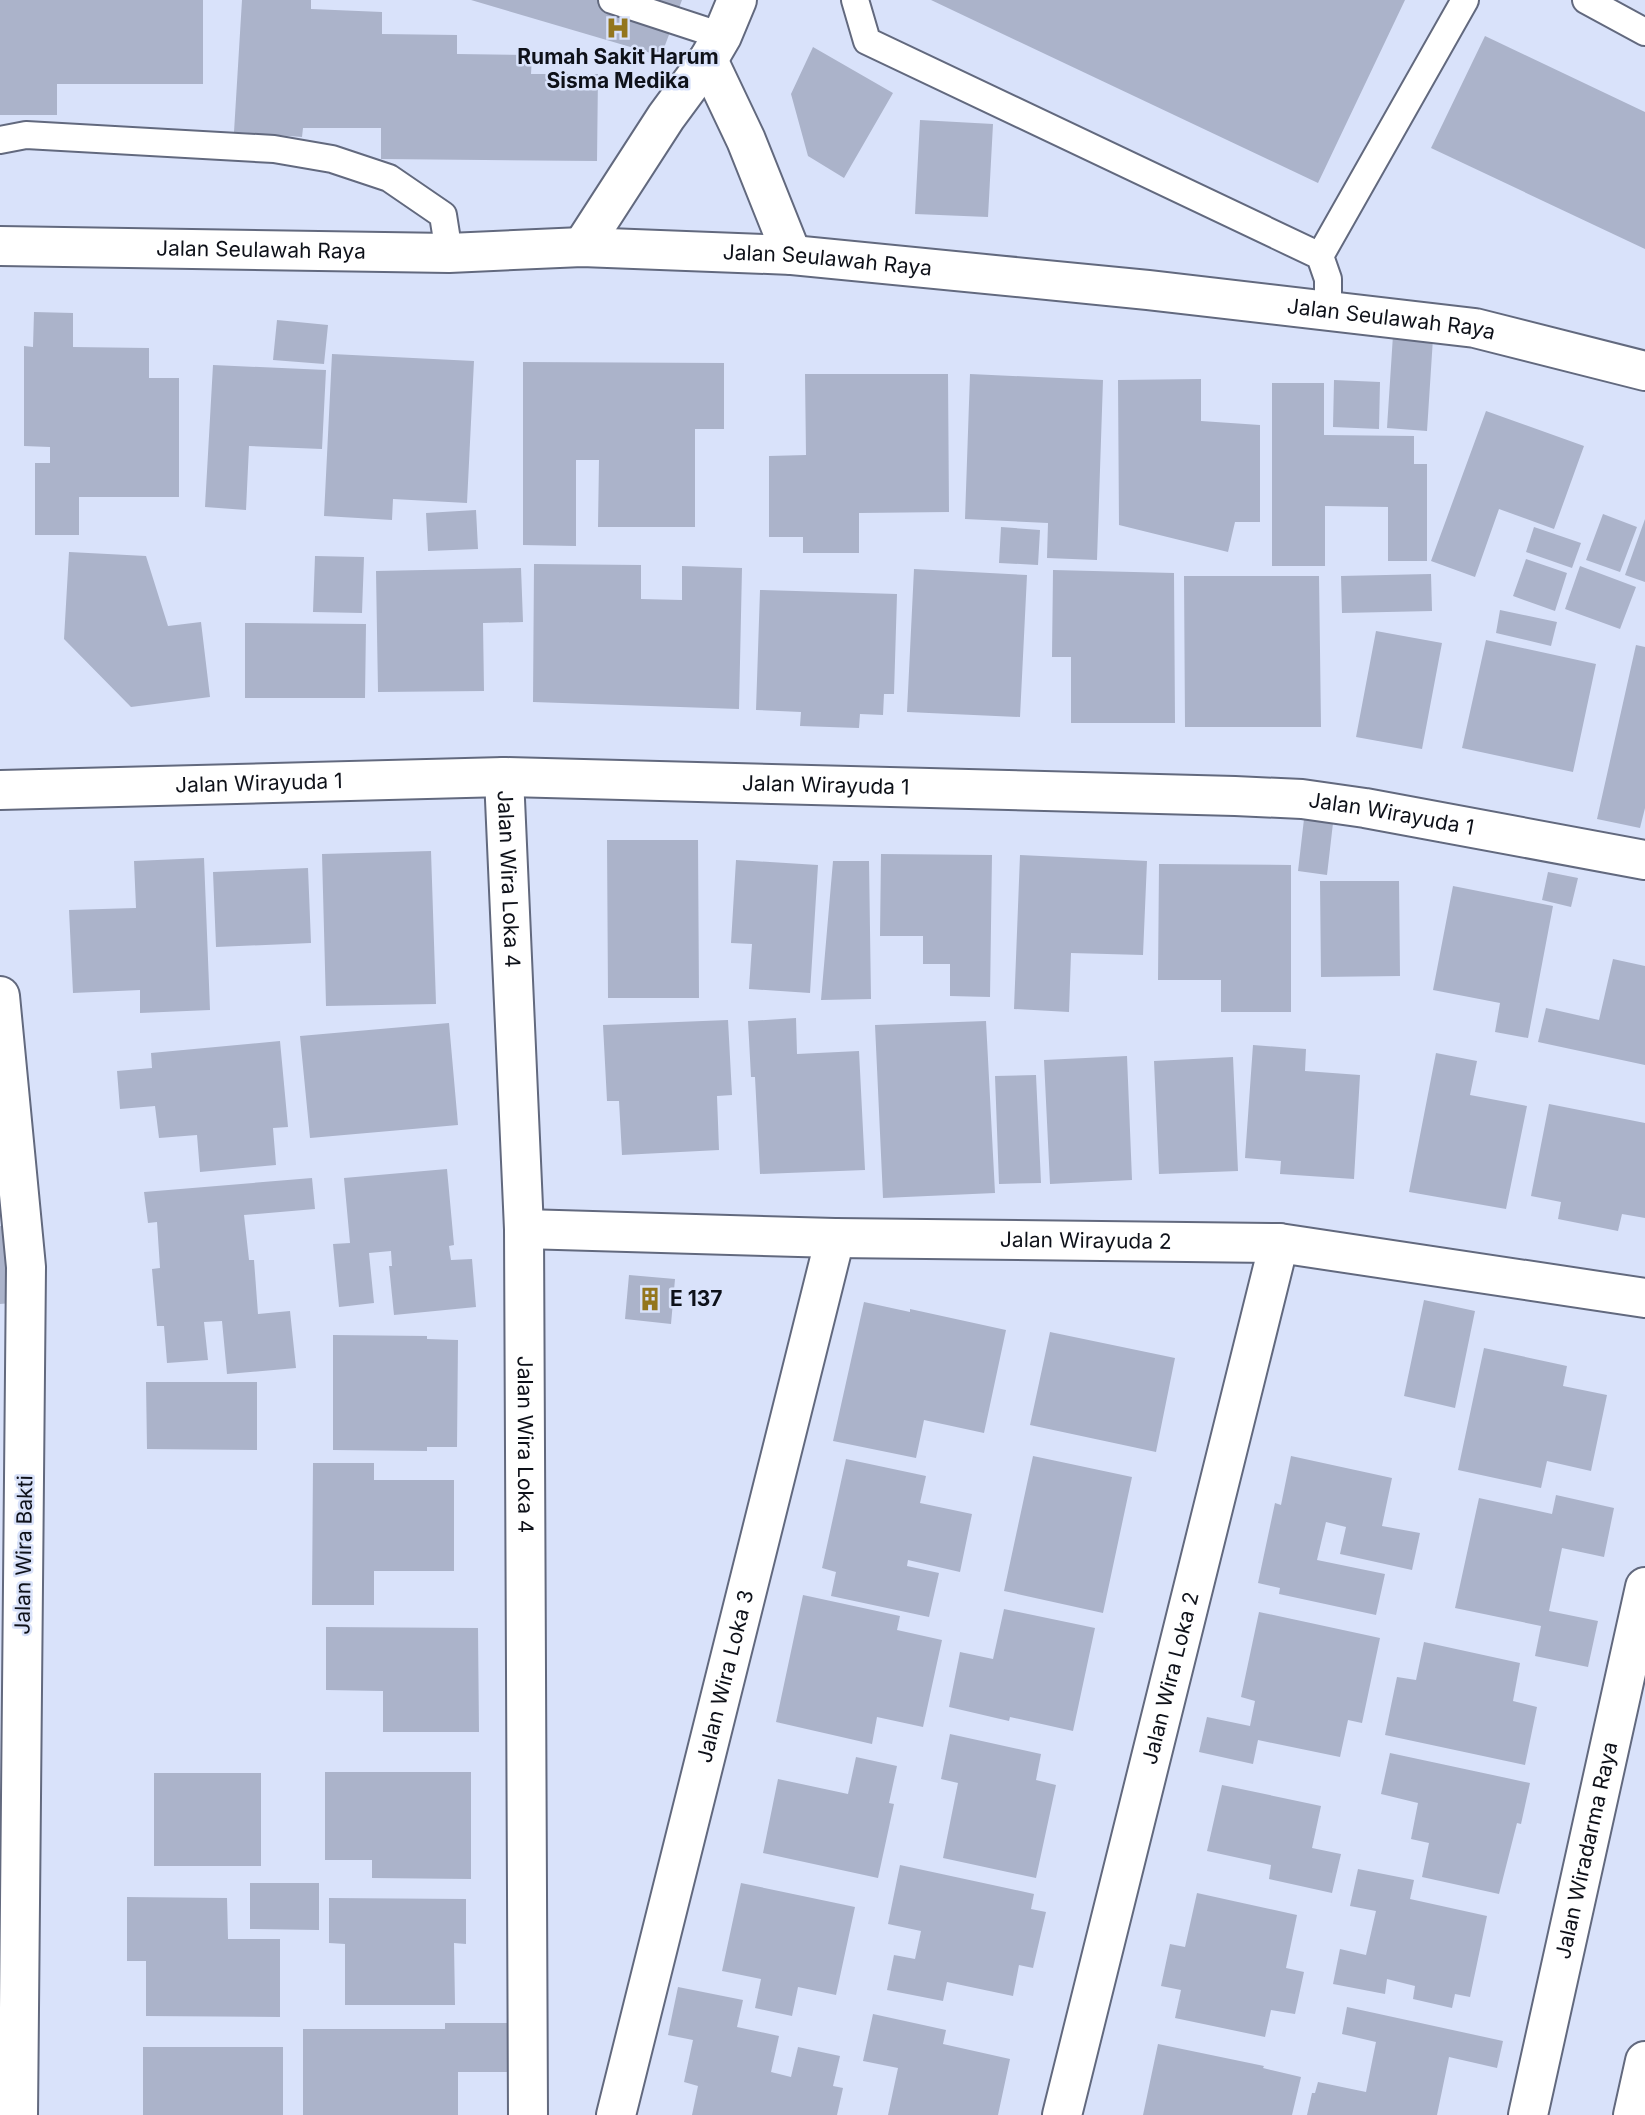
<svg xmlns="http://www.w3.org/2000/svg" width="1645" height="2115" viewBox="0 0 1645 2115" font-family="Inter,sans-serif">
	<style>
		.building { fill: #abb3ca }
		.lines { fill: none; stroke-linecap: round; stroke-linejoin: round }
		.lane-casing { stroke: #62697e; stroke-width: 30 }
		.street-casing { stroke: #62697e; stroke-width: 42 }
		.lane { stroke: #fff; stroke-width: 26 }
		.street { stroke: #fff; stroke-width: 38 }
		.labels { text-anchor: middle; stroke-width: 5; stroke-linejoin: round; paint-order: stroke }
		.poi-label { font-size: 21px; font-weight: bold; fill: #0e1119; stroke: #d9e2fa }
		.street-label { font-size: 21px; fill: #0e1119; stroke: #d9e2fa }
	</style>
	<rect width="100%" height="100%" fill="#d9e2fa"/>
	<path class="building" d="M 0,0 L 203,0 L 203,84 L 57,84 L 57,115 L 0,115 Z
		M 242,0 L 311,0 L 311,9 L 382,12 L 382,34 L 457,35 L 457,54 L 532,55 L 531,74 L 598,74 L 597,161 L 381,159 L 381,128 L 303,128 L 302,137 L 234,132 Z
		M 471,0 L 682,0 L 661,56 Z
		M 931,0 L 1405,0 L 1318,183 Z
		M 1485,36 L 1645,112 L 1645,249 L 1431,148 Z
		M 813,47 L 893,93 L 844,178 L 808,156 L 791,94 Z
		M 920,120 L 993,124 L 988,217 L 915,214 Z
		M 34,312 L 73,313 L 73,347 L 149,348 L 149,378 L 179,378 L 179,497 L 79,497 L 79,535 L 35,535 L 35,463 L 50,463 L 50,447 L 24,446 L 24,346 L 33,347 Z
		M 277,320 L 328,325 L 324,364 L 273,360 Z
		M 1393,335 L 1433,338 L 1427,431 L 1387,428 Z
		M 332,354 L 474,361 L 467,503 L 393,499 L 392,520 L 324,516 Z
		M 523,362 L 724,363 L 724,429 L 695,429 L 695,527 L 598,527 L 599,460 L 576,460 L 576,546 L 523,545 Z
		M 213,365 L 326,370 L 322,449 L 249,446 L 246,510 L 205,507 Z
		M 805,374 L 948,374 L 949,512 L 859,513 L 859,553 L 803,553 L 803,537 L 769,537 L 769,456 L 806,455 Z
		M 970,374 L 1103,380 L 1097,560 L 1047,558 L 1048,523 L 965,519 Z
		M 1201,379 L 1201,421 L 1260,425 L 1260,522 L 1235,522 L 1228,552 L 1119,525 L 1118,380 Z
		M 1334,380 L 1380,382 L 1379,429 L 1333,427 Z
		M 1272,383 L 1324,383 L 1324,435 L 1414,436 L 1414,464 L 1427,464 L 1427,561 L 1388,561 L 1388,507 L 1325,506 L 1325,566 L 1272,566 Z
		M 1486,411 L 1584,446 L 1554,529 L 1499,509 L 1475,577 L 1431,561 Z
		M 476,510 L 478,549 L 428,551 L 426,513 Z
		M 1603,514 L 1637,527 L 1620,572 L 1586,560 Z
		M 1645,519 L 1645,582 L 1625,575 Z
		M 1001,527 L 1040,530 L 1038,565 L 999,563 Z
		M 1534,527 L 1581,543 L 1572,568 L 1526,552 Z
		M 69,552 L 146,556 L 168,626 L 201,622 L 210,697 L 131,707 L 64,639 Z
		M 315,556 L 364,557 L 362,613 L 313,612 Z
		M 1526,559 L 1567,573 L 1555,611 L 1513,596 Z
		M 534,564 L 641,565 L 641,599 L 682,600 L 682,566 L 742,568 L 739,709 L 533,702 Z
		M 1580,566 L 1636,587 L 1620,629 L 1565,609 Z
		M 521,568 L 523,622 L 483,623 L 484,691 L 378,692 L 376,571 Z
		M 914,569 L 1027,575 L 1020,717 L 907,712 Z
		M 1053,570 L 1174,573 L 1175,723 L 1071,723 L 1071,657 L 1052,657 Z
		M 1431,574 L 1432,611 L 1342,613 L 1341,576 Z
		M 1184,576 L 1319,576 L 1321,727 L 1185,727 Z
		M 760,590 L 897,594 L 894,694 L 884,694 L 883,715 L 860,714 L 859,728 L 800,726 L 801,712 L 756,710 Z
		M 1500,610 L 1557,622 L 1551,646 L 1496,633 Z
		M 245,623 L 366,624 L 365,698 L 245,698 Z
		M 1376,631 L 1442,643 L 1422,749 L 1356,737 Z
		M 1486,640 L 1596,664 L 1573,772 L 1462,748 Z
		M 1636,645 L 1645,647 L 1645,808 L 1640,828 L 1597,819 Z
		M 1304,819 L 1333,823 L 1327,875 L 1298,871 Z
		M 607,840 L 698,840 L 699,998 L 608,998 Z
		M 431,851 L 436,1004 L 326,1006 L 322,854 Z
		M 881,854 L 992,855 L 990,997 L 950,996 L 950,964 L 923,964 L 923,936 L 880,936 Z
		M 1020,855 L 1147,861 L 1143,955 L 1071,953 L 1069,1012 L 1014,1009 Z
		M 204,858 L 210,1010 L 140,1013 L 140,990 L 73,993 L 69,910 L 136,908 L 134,861 Z
		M 736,860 L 818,865 L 810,993 L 749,989 L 752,944 L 731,943 Z
		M 833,861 L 869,861 L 871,999 L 821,1000 Z
		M 1159,864 L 1291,865 L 1291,1012 L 1221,1012 L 1221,980 L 1158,980 Z
		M 308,868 L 311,943 L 216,947 L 213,872 Z
		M 1548,872 L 1578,878 L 1571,907 L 1542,900 Z
		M 1320,881 L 1399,881 L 1400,976 L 1321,977 Z
		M 1453,886 L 1553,906 L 1528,1038 L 1495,1032 L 1500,1003 L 1433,990 Z
		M 1613,959 L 1645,966 L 1645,1065 L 1538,1042 L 1546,1008 L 1599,1020 Z
		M 796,1018 L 797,1054 L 859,1051 L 865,1170 L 760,1174 L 755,1077 L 751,1077 L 748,1021 Z
		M 728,1020 L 732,1095 L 717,1096 L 719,1150 L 622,1155 L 619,1101 L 607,1101 L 603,1025 Z
		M 986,1021 L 995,1193 L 883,1198 L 875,1025 Z
		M 449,1023 L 458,1125 L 310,1138 L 300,1036 Z
		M 280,1041 L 288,1127 L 273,1128 L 276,1165 L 200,1172 L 197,1135 L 159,1138 L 155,1106 L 120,1109 L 117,1071 L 152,1068 L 151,1053 Z
		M 1253,1045 L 1306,1049 L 1305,1071 L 1360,1075 L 1354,1179 L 1280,1174 L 1281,1161 L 1245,1158 Z
		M 1436,1053 L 1477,1061 L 1470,1095 L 1527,1106 L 1506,1209 L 1409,1192 Z
		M 1127,1056 L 1132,1180 L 1050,1184 L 1044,1060 Z
		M 1233,1057 L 1238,1171 L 1159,1174 L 1154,1061 Z
		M 1036,1075 L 1041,1183 L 999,1184 L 995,1076 Z
		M 1549,1104 L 1645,1123 L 1645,1218 L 1622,1214 L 1618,1231 L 1558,1219 L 1561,1202 L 1531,1196 Z
		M 447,1169 L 454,1245 L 449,1246 L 451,1260 L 472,1259 L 476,1307 L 394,1315 L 389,1266 L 392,1266 L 391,1251 L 369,1253 L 374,1303 L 339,1307 L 333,1244 L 350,1243 L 344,1178 Z
		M 312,1178 L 315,1209 L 244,1215 L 249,1260 L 254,1260 L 258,1314 L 290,1311 L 296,1368 L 227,1374 L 222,1321 L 204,1322 L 208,1360 L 167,1363 L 164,1326 L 157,1326 L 152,1269 L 160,1268 L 157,1222 L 148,1223 L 144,1192 Z
		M 0,1226 L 5,1226 L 12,1303 L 0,1304 Z
		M 629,1275 L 675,1279 L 671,1324 L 625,1319 Z
		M 1424,1300 L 1475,1311 L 1455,1408 L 1404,1396 Z
		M 864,1302 L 910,1312 L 910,1309 L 1006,1330 L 984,1433 L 924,1420 L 916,1458 L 833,1441 Z
		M 1050,1332 L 1175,1358 L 1156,1452 L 1030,1425 Z
		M 333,1335 L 427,1336 L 427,1339 L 458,1340 L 457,1447 L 427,1447 L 427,1451 L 333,1450 Z
		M 1484,1348 L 1567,1366 L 1563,1386 L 1607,1395 L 1591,1471 L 1547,1461 L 1541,1488 L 1458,1470 Z
		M 146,1382 L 257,1382 L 257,1450 L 147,1449 Z
		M 1033,1456 L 1132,1477 L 1103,1613 L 1004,1591 Z
		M 1291,1456 L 1392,1478 L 1382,1526 L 1420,1533 L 1412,1570 L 1340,1554 L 1346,1527 L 1326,1522 L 1317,1560 L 1385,1574 L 1376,1615 L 1279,1594 L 1280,1588 L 1258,1583 L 1275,1503 L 1281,1505 Z
		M 846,1459 L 926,1476 L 920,1503 L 972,1514 L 960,1572 L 908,1560 L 907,1566 L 939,1573 L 929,1617 L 831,1596 L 836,1572 L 822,1568 Z
		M 313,1463 L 374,1463 L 374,1480 L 454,1480 L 454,1571 L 374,1571 L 374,1605 L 312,1605 Z
		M 1556,1495 L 1614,1508 L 1604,1557 L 1562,1548 L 1549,1611 L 1598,1621 L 1588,1667 L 1535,1656 L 1541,1626 L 1455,1608 L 1479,1498 L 1552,1514 Z
		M 803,1595 L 900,1616 L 897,1630 L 942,1640 L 923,1727 L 877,1717 L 872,1744 L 776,1722 Z
		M 1004,1609 L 1095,1628 L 1073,1731 L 1010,1717 L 1009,1721 L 949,1707 L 960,1652 L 993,1659 Z
		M 1259,1612 L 1380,1638 L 1362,1723 L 1348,1720 L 1340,1757 L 1258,1740 L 1253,1764 L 1199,1752 L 1207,1717 L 1250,1726 L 1255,1701 L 1241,1697 Z
		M 326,1627 L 478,1628 L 479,1732 L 383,1732 L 383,1691 L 326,1690 Z
		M 1424,1642 L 1520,1663 L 1513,1701 L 1537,1707 L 1525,1765 L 1385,1735 L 1397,1677 L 1416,1680 Z
		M 950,1734 L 1041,1754 L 1036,1780 L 1056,1785 L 1036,1878 L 943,1858 L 958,1783 L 941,1779 Z
		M 1390,1753 L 1530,1783 L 1521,1824 L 1517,1823 L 1499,1894 L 1422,1877 L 1429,1843 L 1411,1839 L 1418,1803 L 1381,1794 Z
		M 856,1757 L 897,1766 L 889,1803 L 894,1804 L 878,1878 L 763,1853 L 778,1779 L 848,1794 Z
		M 325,1772 L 471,1772 L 471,1879 L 372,1878 L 372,1860 L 325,1860 Z
		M 154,1773 L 261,1773 L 261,1866 L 154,1866 Z
		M 1222,1785 L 1321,1806 L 1312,1848 L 1341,1854 L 1332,1893 L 1269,1879 L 1271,1865 L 1207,1851 Z
		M 900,1865 L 1034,1894 L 1031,1909 L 1046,1912 L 1033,1968 L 1019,1965 L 1013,1996 L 947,1982 L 943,2001 L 887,1990 L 894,1955 L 915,1959 L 921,1931 L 888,1924 Z
		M 1358,1869 L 1414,1880 L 1410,1899 L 1487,1916 L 1470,1997 L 1455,1994 L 1452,2008 L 1413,1999 L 1415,1986 L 1387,1979 L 1385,1994 L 1333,1984 L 1340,1949 L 1366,1955 L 1376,1911 L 1350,1906 Z
		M 250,1883 L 319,1883 L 319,1930 L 250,1929 Z
		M 741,1883 L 855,1907 L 836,1995 L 798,1987 L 792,2016 L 755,2008 L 761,1979 L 722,1971 Z
		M 1197,1893 L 1297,1915 L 1286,1968 L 1304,1972 L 1295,2014 L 1271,2010 L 1265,2037 L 1175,2018 L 1181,1990 L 1161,1986 L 1170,1944 L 1185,1947 Z
		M 127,1897 L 227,1898 L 228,1939 L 280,1939 L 280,2017 L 146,2016 L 146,1961 L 127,1961 Z
		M 329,1898 L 466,1899 L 466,1944 L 454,1943 L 455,2005 L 345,2005 L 345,1944 L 329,1943 Z
		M 678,1987 L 743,2000 L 737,2027 L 779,2036 L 771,2072 L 791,2077 L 798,2047 L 840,2056 L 833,2086 L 843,2088 L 837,2115 L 692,2115 L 698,2086 L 684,2082 L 693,2040 L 668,2035 Z
		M 1347,2007 L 1503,2041 L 1497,2068 L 1449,2057 L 1437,2115 L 1307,2115 L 1312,2093 L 1315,2093 L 1318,2082 L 1366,2092 L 1376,2042 L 1342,2034 Z
		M 873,2014 L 946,2030 L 943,2044 L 1010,2059 L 998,2115 L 888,2115 L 898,2068 L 863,2061 Z
		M 445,2023 L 521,2023 L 520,2072 L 458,2072 L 458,2115 L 303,2115 L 303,2029 L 445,2029 Z
		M 1158,2044 L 1264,2066 L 1263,2068 L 1301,2077 L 1292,2115 L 1143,2115 Z
		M 143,2047 L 283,2047 L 283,2115 L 143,2115 Z"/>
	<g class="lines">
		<g class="lane-casing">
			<path id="lane" d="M 612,0 L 722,36
				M 855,0 L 867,41 L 1320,256 L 1328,279 L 1328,312
				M 1586,0 L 1645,32
				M 0,140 L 26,135 L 274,149 L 332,159 L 389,178 L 443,215 L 449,253
				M 1320,256 L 1465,0"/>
		</g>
		<g class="street-casing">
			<g id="street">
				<path d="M 708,60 L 746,140 L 792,255"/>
				<path id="s1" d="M 0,246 L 449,253 L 582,247 L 792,255 L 1148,290 L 1475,328 L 1645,371"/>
				<path d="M 582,247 L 666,117 L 708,60 L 722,36 L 737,0"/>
				<path id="s2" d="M 504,777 L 524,1229 L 528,2115"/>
				<path id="s3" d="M 0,790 L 504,777 L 1235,796 L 1302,799 L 1365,808 L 1645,860"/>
				<path d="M 0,996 L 26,1267 L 18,2115"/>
				<path id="s4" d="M 524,1229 L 835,1238 L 1279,1243 L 1645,1298"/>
				<path id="s5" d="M 616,2115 L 835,1238"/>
				<path id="s6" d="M 1062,2115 L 1279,1243"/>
				<path id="s7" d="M 1528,2115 L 1645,1587"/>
				<path d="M 1633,2115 L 1645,2061"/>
			</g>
		</g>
		<use href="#lane" class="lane"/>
		<use href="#street" class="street"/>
	</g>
	<defs>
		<g id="hospital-bare" transform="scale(1.89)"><path d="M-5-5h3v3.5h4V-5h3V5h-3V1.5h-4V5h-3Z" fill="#93761d" stroke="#d9e2fa" stroke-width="2.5" paint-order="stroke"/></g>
		<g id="building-bare" transform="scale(1.89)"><path d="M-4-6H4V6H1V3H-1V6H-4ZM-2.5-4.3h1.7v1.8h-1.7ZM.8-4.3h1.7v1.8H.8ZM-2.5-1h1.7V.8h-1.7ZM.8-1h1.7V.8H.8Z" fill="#93761d" stroke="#d9e2fa" stroke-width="2.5" paint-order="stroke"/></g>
	</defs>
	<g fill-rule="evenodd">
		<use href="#hospital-bare" x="618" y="28"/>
		<use href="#building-bare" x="650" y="1299"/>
	</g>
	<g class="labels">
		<g class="poi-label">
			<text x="618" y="64">Rumah Sakit Harum<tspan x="618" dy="24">Sisma Medika</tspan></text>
			<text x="670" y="1306" text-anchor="start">E 137</text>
		</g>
		<g class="street-label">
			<text dy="7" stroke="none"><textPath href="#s1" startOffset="261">Jalan Seulawah Raya</textPath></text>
			<text dy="7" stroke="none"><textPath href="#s1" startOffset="828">Jalan Seulawah Raya</textPath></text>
			<text dy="7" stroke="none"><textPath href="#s1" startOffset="1395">Jalan Seulawah Raya</textPath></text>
			<text dy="7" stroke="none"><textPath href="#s3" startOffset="259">Jalan Wirayuda 1</textPath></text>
			<text dy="7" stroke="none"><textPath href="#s3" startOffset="826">Jalan Wirayuda 1</textPath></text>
			<text dy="7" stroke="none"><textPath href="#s3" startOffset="1393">Jalan Wirayuda 1</textPath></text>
			<text dy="7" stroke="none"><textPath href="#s2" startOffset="102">Jalan Wira Loka 4</textPath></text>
			<text dy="7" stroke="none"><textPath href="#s4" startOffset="562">Jalan Wirayuda 2</textPath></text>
			<text dy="7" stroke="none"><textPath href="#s2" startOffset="668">Jalan Wira Loka 4</textPath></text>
			<text transform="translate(24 1555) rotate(-89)" y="7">Jalan Wira Bakti</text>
			<text dy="7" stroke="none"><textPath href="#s5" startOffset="452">Jalan Wira Loka 3</textPath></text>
			<text dy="7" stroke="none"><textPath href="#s6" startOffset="450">Jalan Wira Loka 2</textPath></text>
			<text dy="7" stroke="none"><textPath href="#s7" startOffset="271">Jalan Wiradarma Raya</textPath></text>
		</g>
	</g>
</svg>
